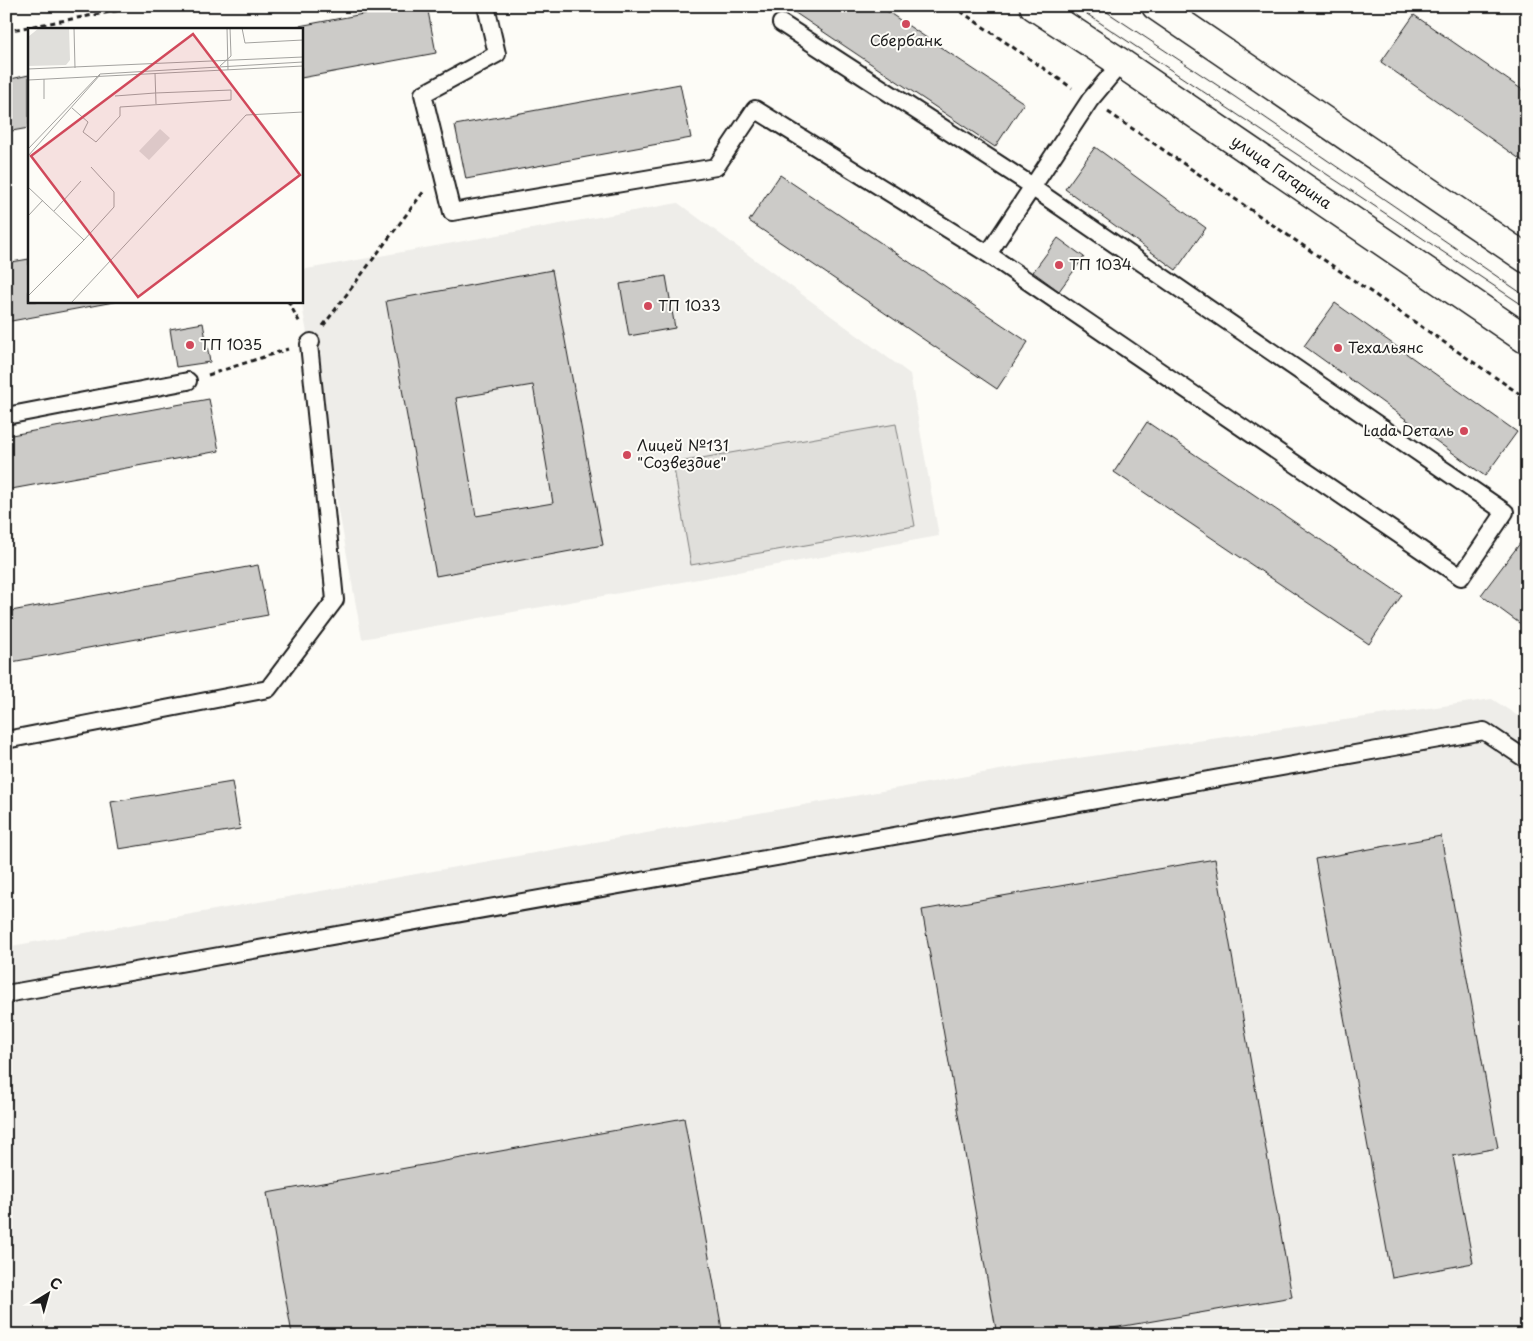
<svg xmlns="http://www.w3.org/2000/svg" width="1533" height="1341" viewBox="0 0 1533 1341" font-family="'Playpen Sans',sans-serif">
	<style>
		.built { fill: #eeede9 }
		.green { fill: #e0dfdb; stroke: #7e7e7c }
		.building { fill: #cccbc8; stroke: #1c1c1c; fill-rule: evenodd }
		.lines { fill: none; stroke-linecap: round; stroke-linejoin: round }
		.service-casing { stroke: #1c1c1c; stroke-width: 20 }
		.secondary-casing { stroke: #1c1c1c; stroke-width: 31 }
		.path { stroke: #1c1c1c; stroke-width: 3; stroke-dasharray: 5 4; stroke-linecap: butt }
		.service { stroke: #fdfcf7; stroke-width: 16 }
		.secondary { stroke: #fdfcf7; stroke-width: 28 }
		.tram { stroke: #1c1c1c; stroke-width: 1 }
		.poi-dot { fill: #d1495b; stroke: #fdfcf7; stroke-width: 2 }
		.labels { text-anchor: middle; stroke-width: 4; stroke-linejoin: round; paint-order: stroke }
		.poi-label { font-size: 15px; fill: #1c1c1c; stroke: #fdfcf7; text-anchor: start }
		.street-label { font-size: 15px; fill: #1c1c1c; stroke: #fdfcf7 }
		.inset-road { fill: none; stroke: #a3a29f; stroke-width: 1 }
		.view { fill: #d1495b; fill-opacity: 0.15; stroke: #d1495b; stroke-width: 2.5 }
		.inset-edge { fill: none; stroke: #1c1c1c; stroke-width: 2.5 }
	</style>
	<rect width="100%" height="100%" fill="#fdfcf7"/>
	<filter id="ink" filterUnits="userSpaceOnUse"><feTurbulence type="fractalNoise" baseFrequency=".02" numOctaves="2"/><feDisplacementMap in="SourceGraphic" scale="10" xChannelSelector="R" yChannelSelector="G"/><feConvolveMatrix kernelMatrix="1 2 1 2 8 2 1 2 1" color-interpolation-filters="sRGB"/></filter>
	<g filter="url(#ink)">
		<path class="built" d="M 678,203 L 910,374 L 939,536 L 362,639 L 301,300 L 301,270 Z
			M 1492,699 L 1527,722 L 1527,1335 L 6,1335 L 6,947 L 1022,766 Z"/>
		<path class="green" d="M 896,424 L 915,526 L 691,565 L 673,463 Z"/>
		<path class="building" d="M 406,6 L 427,6 L 436,53 L 301,78 L 301,29 L 283,29 Z
			M 785,6 L 879,6 L 1024,103 L 995,147 Z
			M 1414,15 L 1527,93 L 1527,164 L 1381,62 Z
			M 29,75 L 29,128 L 6,132 L 6,80 Z
			M 680,84 L 691,138 L 466,179 L 455,125 Z
			M 1095,147 L 1206,228 L 1176,270 L 1065,189 Z
			M 780,175 L 1028,342 L 997,389 L 749,221 Z
			M 1058,238 L 1084,257 L 1059,291 L 1033,272 Z
			M 29,259 L 29,301 L 119,301 L 6,322 L 6,263 Z
			M 552,270 L 603,545 L 436,576 L 386,301 ZM 533,385 L 553,503 L 476,516 L 456,398 Z
			M 666,276 L 675,328 L 629,336 L 620,284 Z
			M 1335,303 L 1517,432 L 1485,476 L 1304,346 Z
			M 203,323 L 210,362 L 176,367 L 170,329 Z
			M 209,399 L 219,451 L 6,490 L 6,436 Z
			M 1147,422 L 1402,595 L 1369,644 L 1114,472 Z
			M 1527,534 L 1527,627 L 1526,628 L 1481,595 Z
			M 258,565 L 268,615 L 6,663 L 6,612 Z
			M 232,782 L 240,829 L 119,849 L 111,802 Z
			M 1441,836 L 1498,1148 L 1453,1156 L 1473,1263 L 1392,1278 L 1315,859 Z
			M 1215,859 L 1292,1297 L 1072,1335 L 997,1335 L 922,910 Z
			M 684,1118 L 723,1335 L 286,1335 L 292,1334 L 267,1193 Z"/>
		<g class="lines">
			<g class="service-casing">
				<path id="service" d="M 486,6 L 497,54 L 423,94 L 452,212 L 716,167 L 755,109 L 988,254 L 1461,577 L 1505,512 L 1033,188
					M 781,23 L 1034,187
					M 988,254 L 1090,100 L 1121,63
					M 6,416 L 188,381
					M 6,740 L 268,689 L 335,600 L 309,344 L 311,342
					M 6,994 L 1484,731 L 1527,760"/>
			</g>
			<g class="secondary-casing">
				<g id="secondary">
					<path id="s1" d="M 1034,6 L 1121,63 L 1527,340"/>
					<path d="M 1156,6 L 1527,259"/>
				</g>
			</g>
			<path class="path" d="M 953,6 L 1072,88
				M 6,31 L 143,6
				M 1108,112 L 1527,399
				M 288,301 L 300,323
				M 323,326 L 424,191
				M 208,375 L 288,349"/>
			<use href="#service" class="service"/>
			<use href="#secondary" class="secondary"/>
			<path class="tram" d="M 1075,6 L 1527,308
				M 1098,6 L 1235,97 L 1527,297"/>
		</g>
	</g>
	<g class="poi-dot">
		<circle cx="906" cy="24" r="5"/>
		<circle cx="1059" cy="265" r="5"/>
		<circle cx="648" cy="306" r="5"/>
		<circle cx="190" cy="345" r="5"/>
		<circle cx="1338" cy="348" r="5"/>
		<circle cx="1464" cy="431" r="5"/>
		<circle cx="627" cy="455" r="5"/>
	</g>
	<g class="labels">
		<g class="poi-label">
			<text x="906" y="46" text-anchor="middle">Сбербанк</text>
			<text x="1069" y="270">ТП 1034</text>
			<text x="658" y="311">ТП 1033</text>
			<text x="200" y="350">ТП 1035</text>
			<text x="1348" y="353">Техальянс</text>
			<text x="1454" y="436" text-anchor="end">Lada Dеталь</text>
			<text x="637" y="451">Лицей №131<tspan x="637" dy="17">"Созвездие"</tspan></text>
		</g>
		<g class="street-label">
			<text dy="5" stroke="none"><textPath href="#s1" startOffset="298">улица Гагарина</textPath></text>
		</g>
	</g>
	<g transform="translate(28 28)">
		<rect width="275" height="275" fill="#fdfcf7"/>
		<path d="M 11,0 L 41,0 L 42,32 L 38,37 L 0,38 L 0,9 ZM 132,101 L 142,110 L 121,132 L 111,123 Z" fill="#e0dfdb"/>
		<path class="inset-road" d="M 46,0 L 47,40M 199,0 L 200,42M 214,0 L 217,15 L 275,12M 192,38 L 203,28 L 202,0M 0,41 L 275,29M 127,45 L 128,76M 16,51 L 16,71M 0,52 L 275,38M 87,68 L 127,65M 44,80 L 60,94 L 55,104 L 68,114 L 92,88 L 92,79 L 203,72 L 203,62 L 127,65M 0,121 L 72,46 L 275,34M 0,128 L 72,47M 0,159 L 56,212 L 0,268M 26,183 L 53,153M 0,188 L 15,172M 56,212 L 86,179 L 86,164 L 63,139M 43,275 L 218,87 L 275,84"/>
		<path class="view" d="M 165,6 L 272,147 L 110,269 L 3,128 Z"/>
		<rect width="275" height="275" class="inset-edge"/>
	</g>
	<rect width="1533" height="1341" fill="none" stroke="#fdfcf7" stroke-width="25"/>
	<rect x="12" y="12" width="1508" height="1316" fill="none" stroke="#1c1c1c" stroke-width="2" filter="url(#ink)"/>
	<g transform="translate(48 1294) rotate(37)" stroke="#fdfcf7" stroke-width="4" paint-order="stroke">
	<path d="M0-4L9 19L0 12L-9 19Z" fill="#1c1c1c"/>
	<text y="-8" font-size="14" font-weight="bold" text-anchor="middle" fill="#1c1c1c">С</text>
	</g>
</svg>
